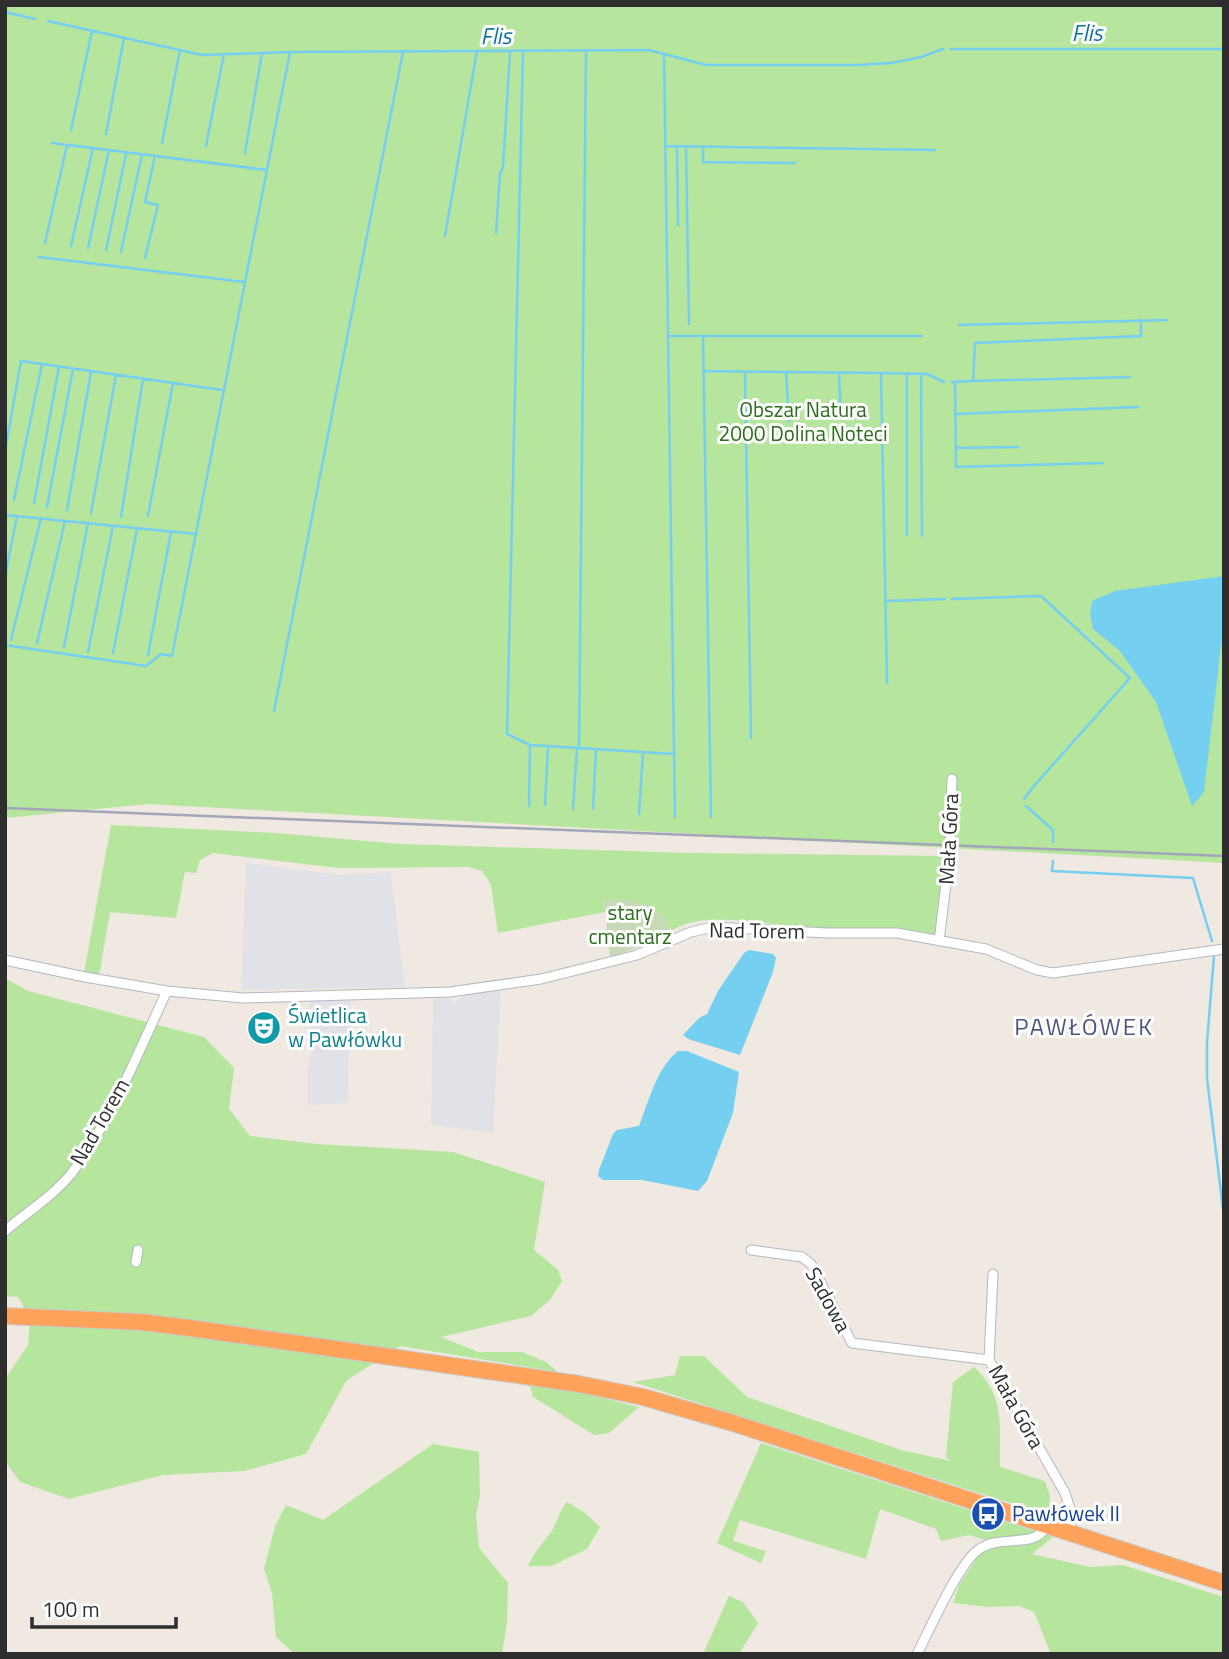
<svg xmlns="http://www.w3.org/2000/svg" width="1229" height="1659" viewBox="0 0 1229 1659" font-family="'Titillium Web',sans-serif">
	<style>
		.industrial { fill: #e3e1e8 }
		.green { fill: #b6e59e }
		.cemetery { fill: #c8d9b8 }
		.water { fill: #75cff0 }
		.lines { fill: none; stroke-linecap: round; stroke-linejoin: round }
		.stream { stroke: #75cff0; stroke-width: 2.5 }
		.street-casing { stroke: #b4b7c1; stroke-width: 11 }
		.highway-casing { stroke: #c9c9c9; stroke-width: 18 }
		.street { stroke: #fff; stroke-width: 9 }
		.highway { stroke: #ffa35c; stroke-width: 16 }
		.rail { stroke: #a3a6b8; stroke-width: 2.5 }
		.labels { text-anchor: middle; stroke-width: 6; stroke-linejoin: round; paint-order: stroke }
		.park-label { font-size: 21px; fill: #2c6e1b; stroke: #fff }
		.street-label { font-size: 21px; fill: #2e2e2e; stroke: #fff }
		.culture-label { font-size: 21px; fill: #0d838f; stroke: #fff; text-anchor: start }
		.transit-label { font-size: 21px; fill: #164399; stroke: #fff; text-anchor: start }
		.water-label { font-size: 23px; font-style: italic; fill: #0d6fa3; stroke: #fff }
		.quarter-label { font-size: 24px; letter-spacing: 2px; fill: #4d5680; stroke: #fff }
	</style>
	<rect width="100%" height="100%" fill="#efe9e1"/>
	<path class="industrial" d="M 246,863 L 339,875 L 391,872 L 405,987 L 241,990 Z
		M 501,990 L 493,1133 L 431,1125 L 433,1000 L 448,996 L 454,1003 L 466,994 Z
		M 309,1001 L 350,1001 L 348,1103 L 307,1105 L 307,1070 L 311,1052 Z"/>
	<path class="green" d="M 5,5 L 1224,5 L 1224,863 L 148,804 L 5,818 Z
		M 111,825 L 276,833 L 400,844 L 690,853 L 945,856 L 935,936 C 895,927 857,930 816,928 C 782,927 747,918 713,920 C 699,920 683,923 671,931 L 671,928 L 604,900 L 605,912 L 498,933 L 491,885 L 482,871 L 468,867 L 338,868 L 213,853 L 200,860 L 196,873 L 185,872 L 176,918 L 110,912 L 99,976 L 84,973 Z
		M 5,978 L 28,991 L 204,1037 L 234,1068 L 229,1109 L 250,1136 L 317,1144 L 453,1152 L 545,1182 L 534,1250 L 558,1270 L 562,1281 L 550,1300 L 531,1316 L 441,1337 L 478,1352 L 522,1352 L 546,1362 L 558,1372 L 400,1346 L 346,1381 L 306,1454 L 244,1471 L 163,1475 L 69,1499 L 20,1482 L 5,1461 L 5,1379 L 28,1345 L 30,1318 L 18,1297 L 5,1296 Z
		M 680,1356 L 704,1356 L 747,1397 L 901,1450 L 951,1461 L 946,1457 L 953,1382 L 974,1367 C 1006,1396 999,1427 1000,1467 L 1045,1481 L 1050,1496 L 1048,1515 L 633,1382 L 675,1375 Z
		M 530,1386 L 574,1391 L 639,1407 L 609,1433 L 594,1435 L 533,1397 Z
		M 761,1443 L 1053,1537 L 1032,1554 L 1090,1567 L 1123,1565 L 1224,1597 L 1224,1654 L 1051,1654 L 1034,1612 L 1019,1606 L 988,1607 L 953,1603 L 959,1585 L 979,1555 L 998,1544 L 969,1535 L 941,1541 L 936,1529 L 880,1509 L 866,1559 L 740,1520 L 733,1541 L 766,1551 L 761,1563 L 717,1543 Z
		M 433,1444 L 479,1452 L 480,1496 L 476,1514 L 479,1548 L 508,1583 L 507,1623 L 502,1654 L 295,1654 L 276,1637 L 272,1593 L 264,1569 L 275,1526 L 286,1505 L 323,1520 Z
		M 567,1502 L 585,1513 L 600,1527 L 587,1549 L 551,1566 L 528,1566 C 536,1549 541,1546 551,1532 C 558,1522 558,1513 567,1502 Z
		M 729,1596 L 743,1602 L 758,1623 L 739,1654 L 703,1654 Z"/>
	<path class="cemetery" d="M 604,900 C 633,899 658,901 671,931 L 636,948 L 610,957 Z"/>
	<path class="water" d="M 1224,576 L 1224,620 L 1204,792 L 1192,806 L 1156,702 L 1119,650 L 1093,629 L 1090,614 L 1092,601 L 1115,591 Z
		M 749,950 L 773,954 L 776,958 L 773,972 L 740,1055 L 688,1039 L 683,1035 L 699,1018 L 707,1014 L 718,991 L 744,953 Z
		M 678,1051 L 687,1051 L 739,1072 L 733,1113 L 707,1181 L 698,1191 L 642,1180 L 603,1180 L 598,1176 L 599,1170 L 613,1134 L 617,1130 L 639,1126 C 649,1101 656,1069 678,1051 Z"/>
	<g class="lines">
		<path class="stream" d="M 5,12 L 35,19
			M 48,21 L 202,55 L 290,52 L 649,50 L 706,65 L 858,65 L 891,63 L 921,57 L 943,49
			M 951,49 L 1224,49
			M 523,51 L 507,734 L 530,745 L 673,754
			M 664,54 L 675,817
			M 71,130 L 92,31
			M 106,134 L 124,38
			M 52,143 L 267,170
			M 162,143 L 180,50
			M 206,146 L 224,54
			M 666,146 L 935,150
			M 677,147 L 678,225
			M 686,147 L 689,324
			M 703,147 L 703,162 L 795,163
			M 245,153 L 262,53
			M 496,233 L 500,174 L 503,167 L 510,52
			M 445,236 L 477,51
			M 45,243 L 67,145
			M 71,246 L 93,148
			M 88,248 L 109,150
			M 106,250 L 126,154
			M 121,252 L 142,154
			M 39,257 L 244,282
			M 145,258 L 158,205 L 145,202 L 155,156
			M 959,325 L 1167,320
			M 668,336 L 703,336 L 711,817
			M 703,336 L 922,336
			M 704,371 L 881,373 L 887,683
			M 745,372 L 751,738
			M 786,372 L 789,422
			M 839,373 L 841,419
			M 883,373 L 927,374 L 944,382
			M 921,374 L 922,536
			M 973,381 L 1130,377
			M 952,382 L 973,381 L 975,343 L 1141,336 L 1141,320
			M 955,383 L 956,467 L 1103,463
			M 956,414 L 1138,407
			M 956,448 L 1018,447
			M 5,451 L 21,361 L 222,390
			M 14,500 L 42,364
			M 34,503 L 59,367
			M 47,507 L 73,369
			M 67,510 L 91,372
			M 91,513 L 116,375
			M 5,515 L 196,534
			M 148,516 L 173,383
			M 121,517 L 143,379
			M 907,535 L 907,374
			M 5,577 L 17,516
			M 952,599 L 1041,596 L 1130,678 L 1033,787 L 1024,799
			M 886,601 L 945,599
			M 11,640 L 41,518
			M 37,643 L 65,521
			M 5,645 L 146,666 L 161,654 L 172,656 L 290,52
			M 64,647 L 88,523
			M 88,652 L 113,526
			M 113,653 L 137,529
			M 148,655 L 171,532
			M 274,711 L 403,52
			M 579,748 L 586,51
			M 545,805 L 548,746
			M 529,806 L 530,746
			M 1026,806 L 1053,830 L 1053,842
			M 573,809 L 577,749
			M 593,809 L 596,750
			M 639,814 L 643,752
			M 1053,861 L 1052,871 L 1193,878 L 1212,941
			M 1214,956 L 1207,1042 L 1207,1078 L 1224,1217"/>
		<g class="street-casing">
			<path id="street" d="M 939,941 L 950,851 L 952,779
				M 5,960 L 85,977 L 167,991 L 243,998 L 450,992 L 541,979 L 637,955 L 691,932 L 713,927 L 827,933 L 897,933 L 986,949 L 1037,970 L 1053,973 L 1224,949
				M 5,1231 C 27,1212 53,1196 71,1174 C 112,1120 138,1052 167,991
				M 751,1250 L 802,1257 L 811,1264 L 852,1343 L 989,1360
				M 136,1262 L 138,1250
				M 993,1274 L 989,1360 L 1065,1493 L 1072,1515 L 1069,1532
				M 917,1654 C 930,1629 958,1565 978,1550 C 1000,1533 1035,1550 1046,1526"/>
		</g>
		<g class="highway-casing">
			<path id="highway" d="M 5,1316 L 142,1322 L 197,1329 L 579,1384 L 643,1397 L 733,1423 L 1224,1583"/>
		</g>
		<use href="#street" class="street"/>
		<use href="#highway" class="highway"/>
		<path class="rail" d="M 5,808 L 1224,856"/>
	</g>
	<defs>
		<g id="theatre-disc" transform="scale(1.75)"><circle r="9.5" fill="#0f9aa8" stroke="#fff"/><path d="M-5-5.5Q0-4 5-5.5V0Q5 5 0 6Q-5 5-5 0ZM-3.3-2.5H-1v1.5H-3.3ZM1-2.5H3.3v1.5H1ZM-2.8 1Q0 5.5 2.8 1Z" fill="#fff"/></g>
		<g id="bus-disc" transform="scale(1.75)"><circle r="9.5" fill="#1a4fb4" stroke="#fff"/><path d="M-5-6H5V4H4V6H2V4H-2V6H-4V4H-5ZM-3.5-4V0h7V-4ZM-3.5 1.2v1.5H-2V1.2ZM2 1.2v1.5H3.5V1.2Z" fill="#fff"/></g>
	</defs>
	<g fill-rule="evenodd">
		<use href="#theatre-disc" x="264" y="1028"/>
		<use href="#bus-disc" x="988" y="1514"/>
	</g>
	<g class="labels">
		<g class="park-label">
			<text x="803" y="417">Obszar Natura<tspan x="803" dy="24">2000 Dolina Noteci</tspan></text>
			<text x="630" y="920">stary<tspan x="630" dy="24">cmentarz</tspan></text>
		</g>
		<g class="street-label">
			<text transform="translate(949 839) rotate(-87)" y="7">Mała Góra</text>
			<text transform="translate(757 931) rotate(1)" y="7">Nad Torem</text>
			<text transform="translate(100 1122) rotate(-60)" y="7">Nad Torem</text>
			<text transform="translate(828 1300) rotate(61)" y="7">Sadowa</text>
			<text transform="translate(1016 1407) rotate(61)" y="7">Mała Góra</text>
		</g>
		<g class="culture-label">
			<text x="288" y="1023">Świetlica<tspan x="288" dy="24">w Pawłówku</tspan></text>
		</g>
		<g class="transit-label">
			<text x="1012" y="1521">Pawłówek II</text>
		</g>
		<g class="water-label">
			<text x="1087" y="41">Flis</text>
			<text transform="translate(496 36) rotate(-1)" y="8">Flis</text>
		</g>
		<g class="quarter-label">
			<text x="1084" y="1035">PAWŁÓWEK</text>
		</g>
	</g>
	<rect width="1229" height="1659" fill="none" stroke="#2e2e2e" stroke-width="14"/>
	<path d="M32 1617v10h144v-10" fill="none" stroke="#2e2e2e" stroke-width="3.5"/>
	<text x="42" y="1617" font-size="21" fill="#2e2e2e" stroke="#ffffff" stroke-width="5" paint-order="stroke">100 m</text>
</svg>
